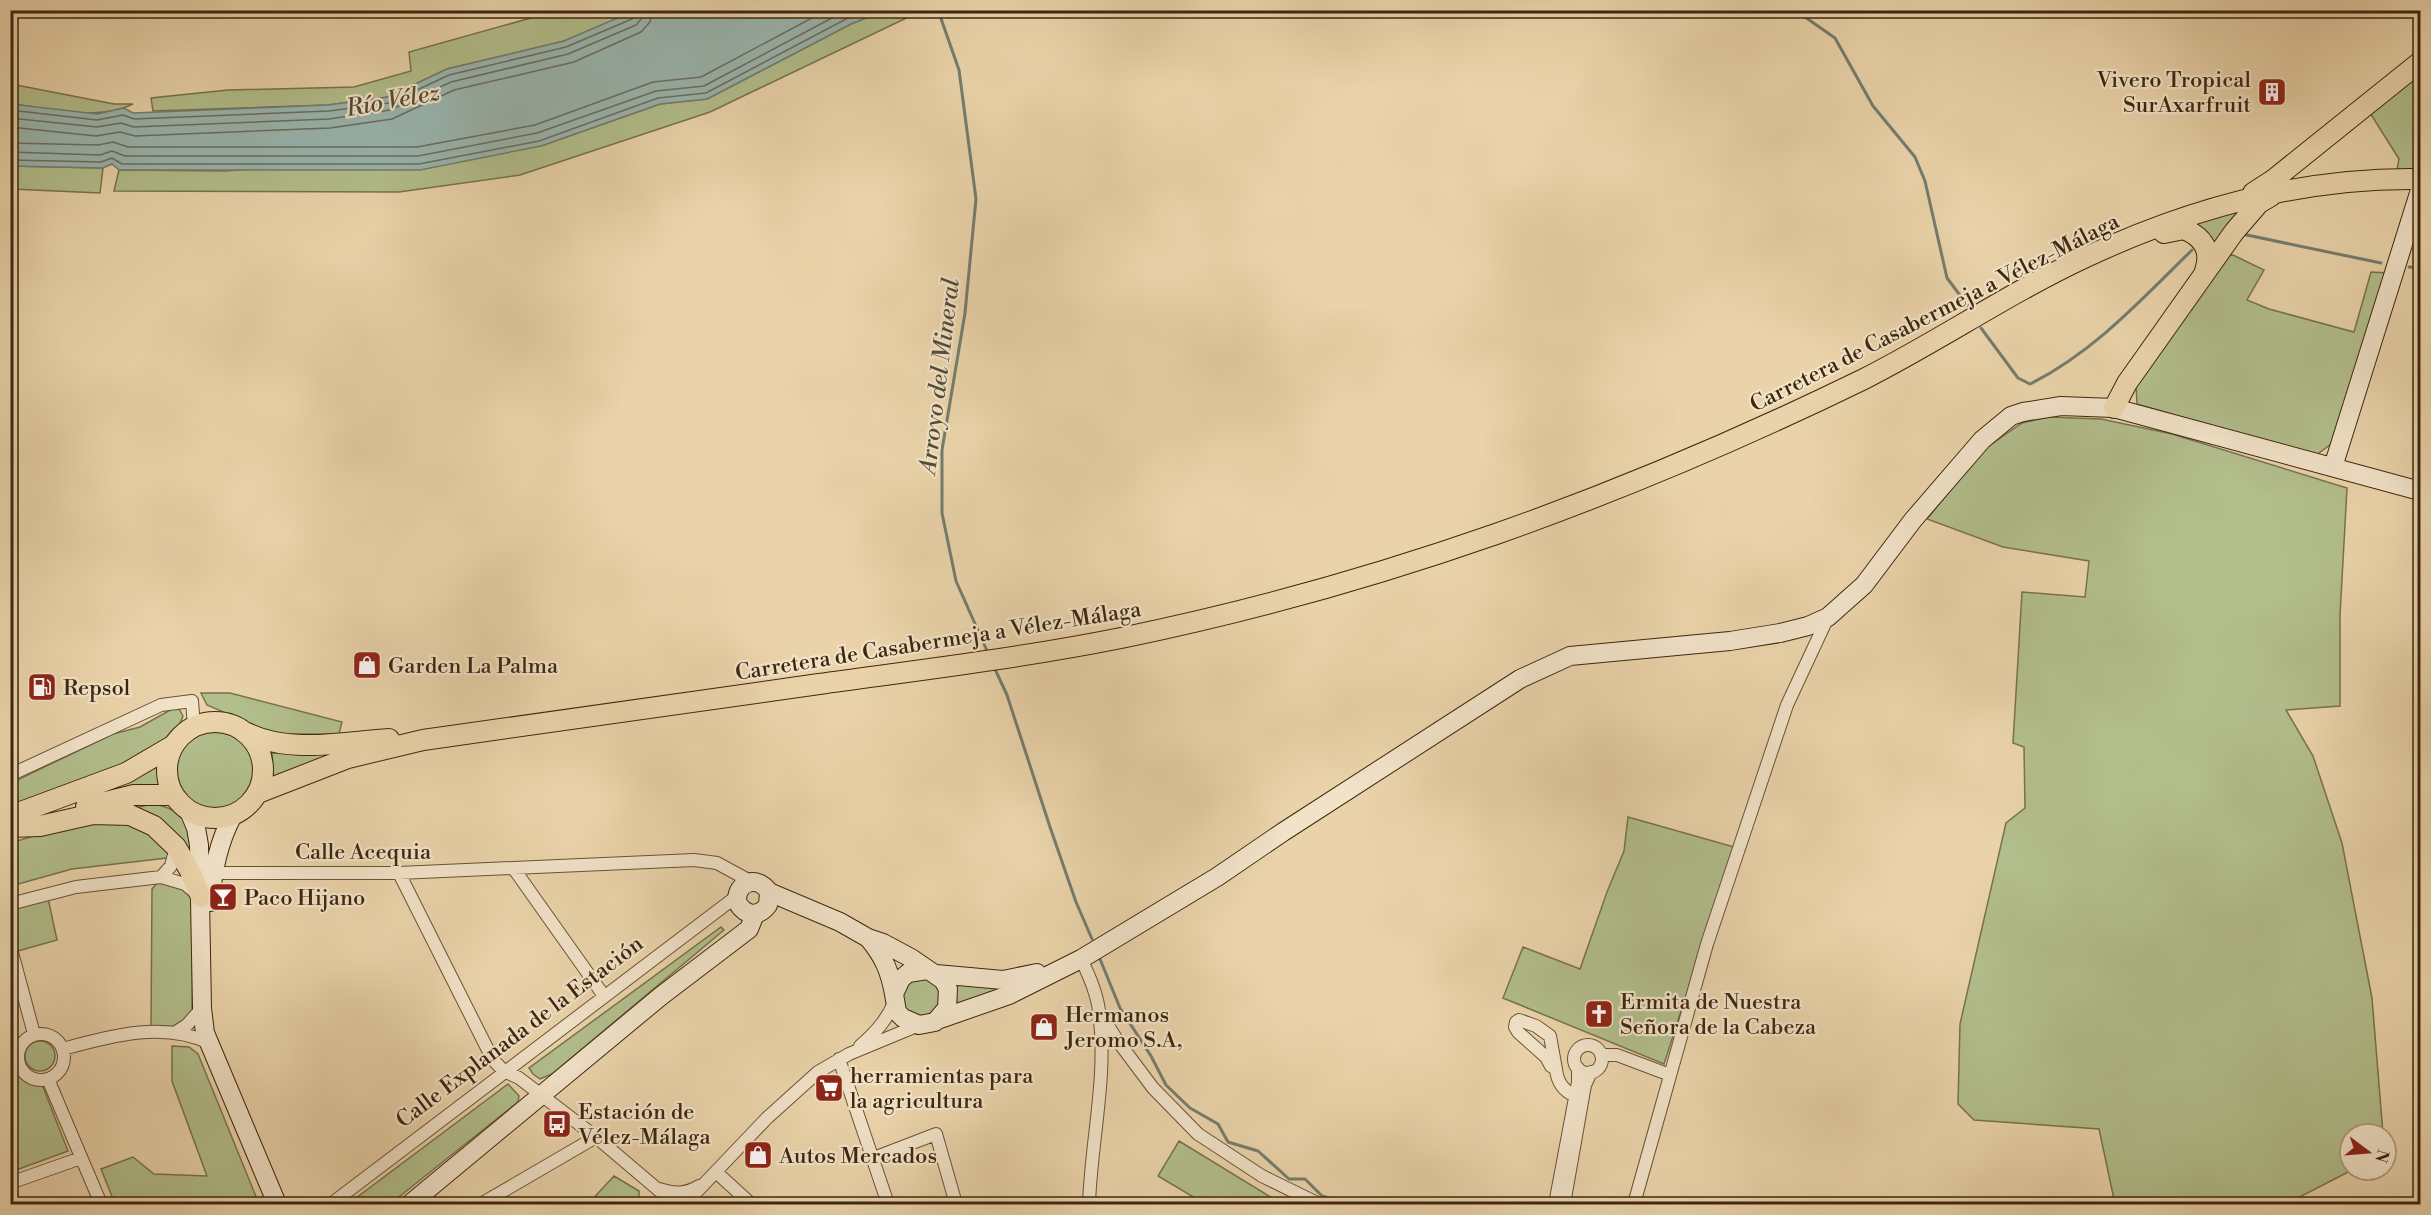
<svg xmlns="http://www.w3.org/2000/svg" width="2431" height="1215" viewBox="0 0 2431 1215" font-family="'Libre Bodoni',serif">
	<style>
		.green { fill: #b2be8c; stroke: #78724d; stroke-width: 1.5 }
		.water { fill: #99b6b0; stroke: #747d6f; stroke-width: 1.5 }
		.lines { fill: none; stroke-linecap: round; stroke-linejoin: round }
		.shore { stroke: #6b6e5f; stroke-width: 1.5 }
		.stream { stroke: #747d6f; stroke-width: 3 }
		.street-casing { stroke: #685235; stroke-width: 14 }
		.secondary-casing { stroke: #3d270e; stroke-width: 20 }
		.primary-casing { stroke: #3d270e; stroke-width: 22 }
		.street { stroke: #f1e2c8; stroke-width: 12 }
		.secondary { stroke: #f1e2c8; stroke-width: 18 }
		.primary { stroke: #ead3aa; stroke-width: 20 }
		.labels { text-anchor: middle; stroke-width: 4.5; stroke-linejoin: round; paint-order: stroke }
		.poi-label { font-size: 22px; fill: #3d270e; stroke: #f1e2c8; text-anchor: start }
		.street-label { font-size: 22px; fill: #3d270e; stroke: #f1e2c8 }
		.water-label { font-size: 24px; font-style: italic; fill: #544b36; stroke: #f1e2c8 }
	</style>
	<rect width="100%" height="100%" fill="#ead3aa"/>
	<filter id="stains"><feTurbulence type="fractalNoise" baseFrequency=".00333" numOctaves="4"/><feColorMatrix values="0 0 0 0 .2 0 0 0 0 .09 0 0 0 0 .02 0 0 0 .5 -.17"/></filter>
	<radialGradient id="worn" r=".72"><stop offset=".6" stop-color="#630" stop-opacity="0"/><stop offset="1" stop-color="#630" stop-opacity=".3"/></radialGradient>
	<path class="green" d="M 556,11 L 636,11 L 564,41 L 447,69 L 388,97 L 328,105 L 153,111 L 151,98 L 228,90 L 354,87 L 411,71 L 409,52 Z
		M 883,11 L 921,11 L 710,112 L 520,175 L 399,192 L 114,191 L 119,170 L 226,171 L 541,146 L 660,104 L 707,99 L 851,24 Z
		M 2420,69 L 2420,173 L 2396,175 L 2399,159 L 2370,113 Z
		M 11,84 L 114,104 L 133,104 C 97,122 49,108 11,104 Z
		M 11,166 L 103,168 L 100,193 L 11,189 Z
		M 2253,203 L 2215,253 L 2190,223 Z
		M 2233,255 L 2264,270 L 2247,300 L 2269,309 L 2354,332 L 2371,272 L 2390,273 L 2331,444 L 2315,456 L 2137,404 L 2136,385 L 2223,256 Z
		M 2048,417 L 2101,419 L 2172,434 L 2347,488 L 2340,616 L 2340,706 L 2286,710 L 2313,756 L 2342,843 L 2372,998 L 2383,1134 L 2350,1134 L 2350,1170 L 2352,1170 L 2286,1204 L 2115,1204 L 2099,1129 L 1974,1120 L 1958,1104 L 1960,1024 L 2006,823 L 2025,808 L 2024,747 L 2013,743 L 2022,592 L 2085,597 L 2089,561 L 2003,547 L 1927,519 L 1983,450 L 2022,423 Z
		M 201,693 L 230,693 L 342,722 L 339,734 L 274,734 L 207,705 Z
		M 172,709 L 179,709 L 183,716 L 179,726 L 141,760 L 11,809 L 11,783 L 113,734 L 140,727 Z
		M176 770a40 40 0 1 1 80 0a40 40 0 1 1-80 0Z
		M 355,750 L 273,777 L 272,753 L 293,754 Z
		M 158,766 L 160,787 L 96,795 Z
		M 152,804 C 190,809 191,832 193,863 L 131,809 Z
		M 1628,817 L 1734,847 L 1664,1064 L 1503,998 L 1523,947 L 1580,969 L 1607,892 L 1624,851 Z
		M 124,818 L 170,846 L 167,858 L 72,869 L 11,886 L 11,843 L 55,829 Z
		M 158,882 L 174,883 L 193,896 L 192,1014 L 179,1027 L 151,1026 L 152,889 Z
		M 48,898 L 57,940 L 11,953 L 11,908 Z
		M 721,927 L 724,930 L 552,1074 L 540,1079 L 533,1074 L 529,1068 Z
		M902 998a19 19 0 1 1 38 0a19 19 0 1 1-38 0Z
		M 955,982 L 1007,986 L 957,1006 Z
		M25 1056a15 15 0 1 1 30 0a15 15 0 1 1-30 0Z
		M 172,1046 L 189,1047 L 198,1054 L 259,1204 L 115,1204 L 101,1169 L 133,1157 L 154,1174 L 207,1176 L 172,1081 Z
		M 11,1072 L 43,1087 L 68,1151 L 11,1172 Z
		M 508,1084 L 519,1096 L 518,1102 L 390,1204 L 348,1204 Z
		M 1179,1141 L 1277,1201 L 1275,1204 L 1205,1204 L 1158,1176 Z
		M 614,1176 L 639,1191 L 639,1204 L 588,1204 Z"/>
	<path class="water" d="M 636,10 L 883,11 L 851,24 L 707,99 L 660,104 L 541,146 L 420,170 L 119,170 L 112,164 L 103,168 L 11,166 L 11,104 L 97,114 L 124,108 L 133,113 L 328,105 L 388,97 L 447,69 L 564,41 Z"/>
	<g class="lines">
		<path class="shore" d="M 10,110 L 97,120 L 123,115 L 134,119 L 329,111 L 389,103 L 449,75 L 566,47 L 632,19 L 636,10
			M 10,118 L 97,127 L 121,123 L 134,127 L 329,119 L 390,110 L 451,82 L 568,54 L 636,25 L 642,18 L 643,10
			M 10,127 L 96,136 L 120,132 L 135,136 L 330,128 L 392,119 L 454,90 L 574,62 L 641,32 L 650,22 L 652,10
			M 10,143 L 98,145 L 113,142 L 128,147 L 417,147 L 535,125 L 653,82 L 701,77 L 827,10
			M 10,152 L 100,155 L 112,151 L 125,156 L 418,156 L 537,133 L 656,91 L 704,86 L 847,10
			M 10,160 L 101,162 L 112,158 L 122,164 L 419,164 L 539,141 L 658,98 L 706,93 L 848,18 L 867,10"/>
		<path class="stream" d="M 938,10 L 959,70 L 976,199 L 965,313 L 942,450 L 942,513 L 956,581 L 988,653
			M 1795,10 L 1835,38 L 1873,106 L 1915,157 L 1925,181 L 1947,278 L 1968,306
			M 2242,234 L 2381,263
			M 2409,267 L 2420,268
			M 1981,328 L 2018,378 L 2030,384 C 2094,352 2142,299 2192,250
			M 994,667 L 1007,695 L 1050,827 L 1076,902 L 1092,939
			M 1100,959 L 1120,1008 L 1151,1056 L 1166,1085 L 1190,1108 L 1218,1124 L 1228,1142 L 1258,1151 L 1289,1179 L 1305,1179 L 1322,1196 L 1350,1204"/>
		<g class="street-casing">
			<path id="street" d="M 10,775 L 161,705 L 192,701 L 194,727
				M 514,869 L 604,996
				M 213,873 L 399,873 L 694,860 L 717,863 L 750,881
				M 399,873 L 493,1060 L 504,1071 L 519,1078 L 596,1137 L 675,1204
				M 161,877 L 171,866 L 176,847
				M 10,904 L 76,887 L 161,877 L 185,884 L 197,894
				M 10,945 L 34,1034
				M 1081,959 C 1089,975 1097,994 1099,1011 C 1108,1075 1091,1141 1089,1204
				M 1099,1011 L 1117,1040 L 1153,1088 L 1198,1134 L 1262,1176 L 1319,1204
				M 176,1032 L 187,1025 L 202,1008
				M18 1057a23 23 0 1 1 46 0a23 23 0 1 1-46 0Z
				M1574 1059a14 14 0 1 1 28 0a14 14 0 1 1-28 0Z
				M 860,1046 C 875,1033 886,1021 894,1003
				M 63,1049 C 110,1036 163,1021 209,1043
				M 1601,1055 L 1617,1055 L 1670,1075
				M 839,1059 L 888,1204
				M 1556,1069 L 1550,1036 L 1536,1026 L 1519,1020 L 1516,1022 L 1515,1027 L 1518,1032 L 1546,1057 L 1551,1066 L 1556,1069 C 1557,1082 1564,1091 1575,1096
				M 48,1079 L 101,1204
				M 871,1159 L 936,1134 L 956,1204
				M 716,1172 L 751,1204
				M 10,1183 L 81,1158
				M 659,1189 C 674,1194 686,1194 699,1186
				M 331,1204 L 737,896
				M 481,1204 L 596,1137
				M 685,1204 L 767,1118 L 818,1072 L 849,1054 L 919,1025
				M 1555,1204 L 1578,1082 L 1578,1068
				M 1564,1204 L 1585,1085 L 1591,1072
				M 1634,1204 L 1707,944 L 1787,705 L 1828,617"/>
		</g>
		<g class="secondary-casing">
			<path id="secondary" d="M 2333,467 L 2420,190
				M 189,811 L 196,828 L 199,845 L 202,1008 L 205,1033 L 277,1204
				M 769,892 L 768,905 C 758,918 745,916 737,902 C 736,881 758,875 769,892 L 840,922 L 868,938 L 883,943 L 911,958 L 943,980 L 948,989 L 947,1008 L 935,1022 L 919,1025 L 903,1018 L 897,1012 L 894,994 L 901,979 L 908,973 L 927,970
				M 210,902 C 213,871 218,843 233,815
				M 869,939 C 884,957 890,972 894,994
				M 936,974 L 1003,980 L 1037,973
				M 940,1019 L 1009,995 L 1081,959 L 1217,877 L 1283,832 L 1520,679 L 1570,656 L 1730,641 L 1780,633 L 1808,626 L 1828,617 L 1864,585 L 1913,520 L 1982,440 L 2011,416 L 2023,412 L 2061,406 L 2114,408 L 2420,491
				M 410,1204 L 661,996 L 749,929 L 755,914"/>
		</g>
		<g class="primary-casing">
			<path id="primary" d="M 2253,193 L 2273,180 L 2420,62
				M 2164,233 L 2184,229 C 2203,237 2212,250 2205,271
				M 2114,408 L 2127,383 L 2234,232 L 2259,203 L 2271,196
				M167 770a48 48 0 1 1 96 0a48 48 0 1 1-96 0Z
				M 247,733 C 290,754 342,742 389,739
				M 258,793 L 348,758 L 423,740 C 555,722 687,703 819,684 C 920,670 1021,658 1121,638 C 1248,612 1373,577 1496,534 C 1621,490 1745,437 1864,379 C 1939,341 2009,293 2086,257 C 2191,208 2303,177 2420,179
				M 86,807 L 134,795 L 174,795
				M 10,816 L 126,773 L 174,745
				M 10,827 L 40,826 L 93,814 L 130,815 L 154,826 L 176,847 L 190,871 L 201,897"/>
		</g>
		<use href="#street" class="street"/>
		<use href="#secondary" class="secondary"/>
		<use href="#primary" class="primary"/>
	</g>
	<defs>
		<g id="building-square" transform="scale(1.5)"><rect x="-9" y="-9" width="18" height="18" rx="4" fill="#8f2418" stroke="#f1e2c8"/><path d="M-4-6H4V6H1V3H-1V6H-4ZM-2.5-4.3h1.7v1.8h-1.7ZM.8-4.3h1.7v1.8H.8ZM-2.5-1h1.7V.8h-1.7ZM.8-1h1.7V.8H.8Z" fill="#fff"/></g>
		<g id="shop-square" transform="scale(1.5)"><rect x="-9" y="-9" width="18" height="18" rx="4" fill="#8f2418" stroke="#f1e2c8"/><path d="M-5-2.5h2.3a2.7 3.5 0 0 1 5.4 0H5L5.5 6h-11ZM-1.5-2.5h3a1.5 2.3 0 0 0-3 0Z" fill="#fff"/></g>
		<g id="fuel-square" transform="scale(1.5)"><rect x="-9" y="-9" width="18" height="18" rx="4" fill="#8f2418" stroke="#f1e2c8"/><path d="M-5.5-6h7V0h2V4h1.3V-2.5L3-4.5l.8-.8L6-3V5H2.5V1h-1V6h-7ZM-4.2-4.7v3.2H.2V-4.7Z" fill="#fff"/></g>
		<g id="bar-square" transform="scale(1.5)"><rect x="-9" y="-9" width="18" height="18" rx="4" fill="#8f2418" stroke="#f1e2c8"/><path d="M-6-5H6L.8 .8V4.5H3.5V6h-7V4.5H-.8V.8Z" fill="#fff"/></g>
		<g id="church-square" transform="scale(1.5)"><rect x="-9" y="-9" width="18" height="18" rx="4" fill="#8f2418" stroke="#f1e2c8"/><path d="M-1.2-6h2.4v3.5h3.3v2.4h-3.3V6h-2.4V-.1h-3.3v-2.4h3.3Z" fill="#fff"/></g>
		<g id="supermarket-square" transform="scale(1.5)"><rect x="-9" y="-9" width="18" height="18" rx="4" fill="#8f2418" stroke="#f1e2c8"/><path d="M-6-5.5h2.5l.6 2H6L4.5 2H-2.5L-4.4-4H-6ZM-1.5 3.2a1.3 1.3 0 1 0 .1 0ZM3 3.2a1.3 1.3 0 1 0 .1 0Z" fill="#fff"/></g>
		<g id="bus-square" transform="scale(1.5)"><rect x="-9" y="-9" width="18" height="18" rx="4" fill="#8f2418" stroke="#f1e2c8"/><path d="M-5-6H5V4H4V6H2V4H-2V6H-4V4H-5ZM-3.5-4V0h7V-4ZM-3.5 1.2v1.5H-2V1.2ZM2 1.2v1.5H3.5V1.2Z" fill="#fff"/></g>
	</defs>
	<g fill-rule="evenodd">
		<use href="#building-square" x="2272" y="92"/>
		<use href="#shop-square" x="367" y="665"/>
		<use href="#fuel-square" x="42" y="687"/>
		<use href="#bar-square" x="223" y="897"/>
		<use href="#church-square" x="1599" y="1014"/>
		<use href="#shop-square" x="1044" y="1027"/>
		<use href="#supermarket-square" x="829" y="1088"/>
		<use href="#bus-square" x="557" y="1124"/>
		<use href="#shop-square" x="758" y="1155"/>
	</g>
	<g class="labels">
		<g class="poi-label">
			<text x="2251" y="87" text-anchor="end">Vivero Tropical<tspan x="2251" dy="25">SurAxarfruit</tspan></text>
			<text x="388" y="673">Garden La Palma</text>
			<text x="63" y="695">Repsol</text>
			<text x="244" y="905">Paco Hijano</text>
			<text x="1620" y="1009">Ermita de Nuestra<tspan x="1620" dy="25">Señora de la Cabeza</tspan></text>
			<text x="1065" y="1022">Hermanos<tspan x="1065" dy="25">Jeromo S.A,</tspan></text>
			<text x="850" y="1083">herramientas para<tspan x="850" dy="25">la agricultura</tspan></text>
			<text x="578" y="1119">Estación de<tspan x="578" dy="25">Vélez-Málaga</tspan></text>
			<text x="779" y="1163">Autos Mercados</text>
		</g>
		<g class="street-label">
			<text transform="translate(1934 312) rotate(-27)" y="8">Carretera de Casabermeja a Vélez-Málaga</text>
			<text transform="translate(938 640) rotate(-9)" y="8">Carretera de Casabermeja a Vélez-Málaga</text>
			<text x="363" y="859">Calle Acequia</text>
			<text transform="translate(519 1031) rotate(-37)" y="8">Calle Explanada de la Estación</text>
		</g>
		<g class="water-label">
			<text transform="translate(393 100) rotate(-10)" y="8">Río Vélez</text>
			<text transform="translate(939 376) rotate(-83)" y="8">Arroyo del Mineral</text>
		</g>
	</g>
	<rect width="2431" height="1215" fill="none" stroke="#ead3aa" stroke-width="36"/>
	<rect x="12" y="12" width="2407" height="1191" fill="none" stroke="#3d270e" stroke-width="3"/>
	<rect x="18" y="18" width="2395" height="1179" fill="none" stroke="#3d270e" stroke-width="1.5"/>
	<g transform="translate(2368 1152) rotate(106)"><circle r="28" fill="#f1e2c8" stroke="#a9977e" stroke-width="1.5"/>
	<path d="M0-4.5L10 22L0 15L-10 22Z" fill="#8f2418"/>
	<text y="-9" font-size="16" font-weight="bold" text-anchor="middle" fill="#3d270e">N</text>
	</g>
	<rect width="100%" height="100%" filter="url(#stains)"/>
	<rect width="100%" height="100%" fill="url(#worn)"/>
</svg>
